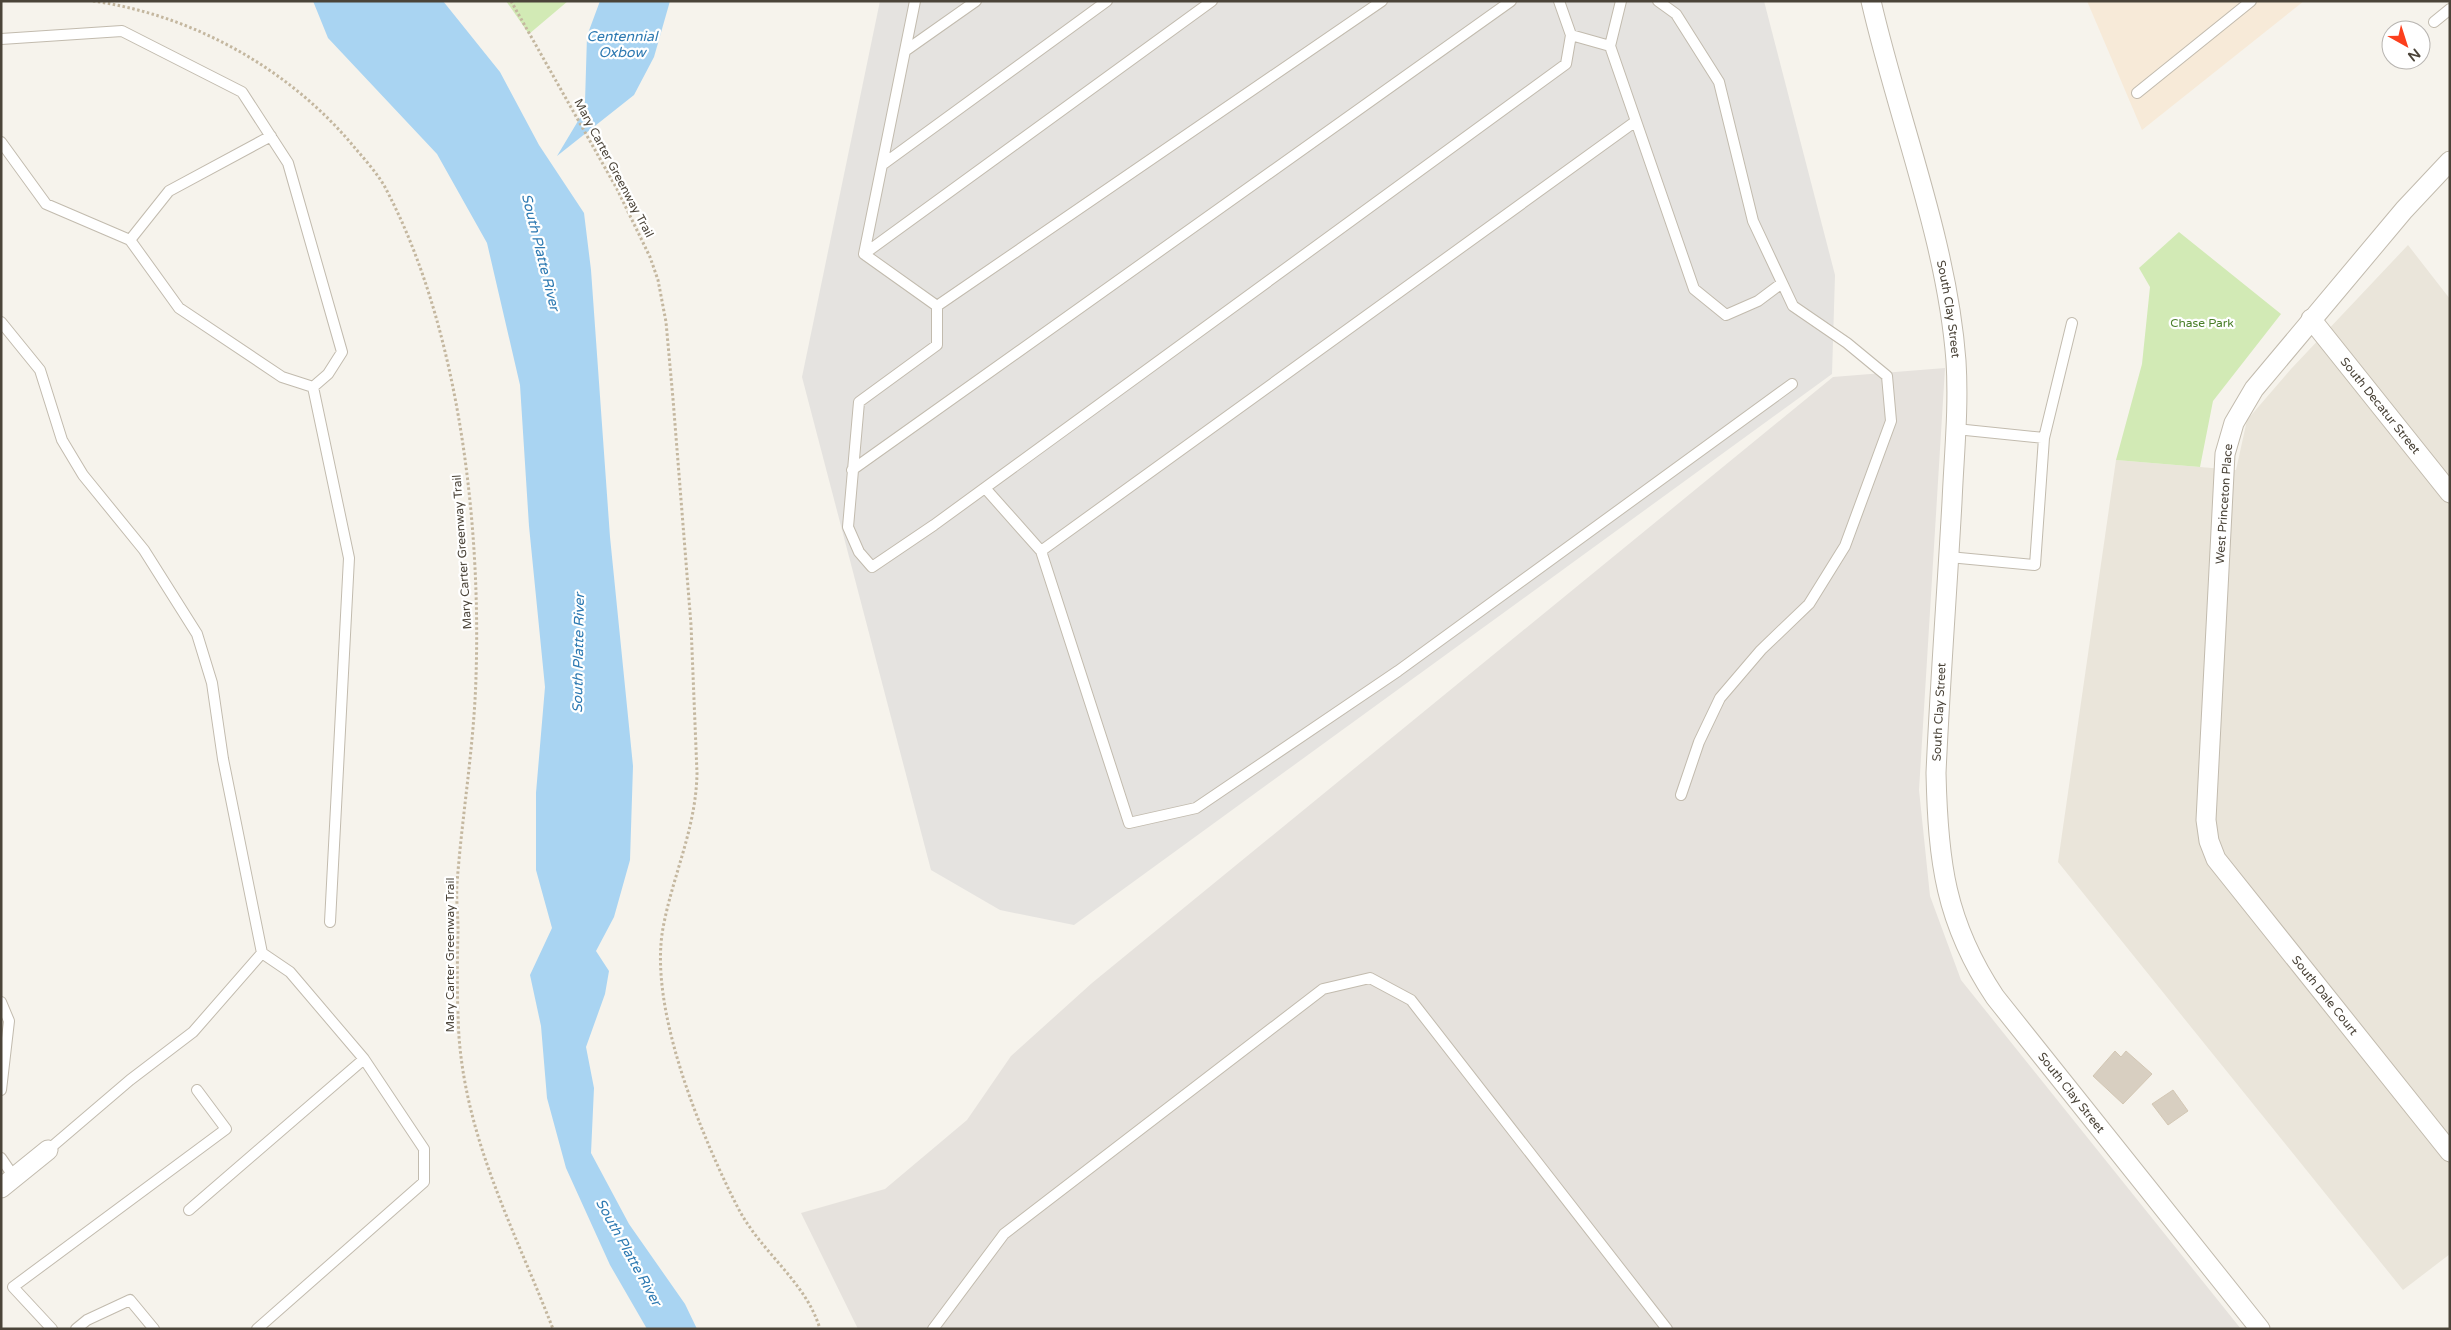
<svg xmlns="http://www.w3.org/2000/svg" width="2451" height="1330" viewBox="0 0 2451 1330" font-family="'Varela Round',sans-serif">
	<style>
		.residential { fill: #eae5da }
		.commercial { fill: #f7ead8 }
		.industrial { fill: #e6e2dd }
		.green { fill: #d2eab5 }
		.parking { fill: #e5e3e0 }
		.water { fill: #a9d4f2 }
		.building { fill: #d8cfc1; stroke: #d3c7b4 }
		.lines { fill: none; stroke-linecap: round; stroke-linejoin: round }
		.lane-casing { stroke: #c2bbae; stroke-width: 12 }
		.street-casing { stroke: #c2bbae; stroke-width: 21 }
		.path { stroke: #c4b79f; stroke-width: 3; stroke-dasharray: 2.5 2.5; stroke-linecap: butt }
		.lane { stroke: #fff; stroke-width: 10 }
		.street { stroke: #fff; stroke-width: 19 }
		.labels { text-anchor: middle; stroke-width: 4.5; stroke-linejoin: round; paint-order: stroke }
		.street-label { font-size: 12px; fill: #4b4439; stroke: #fff }
		.park-label { font-size: 12px; fill: #4a7f2a; stroke: #fff }
		.water-label { font-size: 14px; font-style: italic; fill: #2e7ab2; stroke: #fff }
	</style>
	<rect width="100%" height="100%" fill="#f6f3ec"/>
	<path class="residential" d="M 2408,245 L 2450,299 L 2450,1254 L 2403,1290 L 2058,862 L 2116,460 L 2236,470 L 2247,420 L 2291,369 Z"/>
	<path class="commercial" d="M 2087,1 L 2304,1 L 2142,130 Z"/>
	<path class="industrial" d="M 1945,368 L 1919,790 L 1930,896 L 1961,980 L 2241,1329 L 858,1329 L 801,1213 L 885,1189 L 967,1120 L 1011,1056 L 1092,983 L 1833,377 Z"/>
	<path class="green" d="M 506,1 L 568,1 L 529,34 Z
		M 2179,232 L 2281,314 L 2213,401 L 2200,467 L 2116,460 L 2142,364 L 2150,287 L 2139,268 Z"/>
	<path class="parking" d="M 880,1 L 1764,1 L 1835,275 L 1832,374 L 1074,925 L 1000,910 L 931,870 L 802,377 Z"/>
	<path class="water" d="M 313,1 L 443,1 L 500,72 L 539,145 L 584,213 L 591,270 L 610,537 L 633,766 L 630,860 L 614,917 L 596,951 L 609,971 L 605,994 L 586,1047 L 594,1088 L 591,1153 L 629,1224 L 685,1304 L 697,1329 L 647,1329 L 610,1265 L 566,1168 L 547,1098 L 541,1026 L 530,975 L 552,928 L 536,870 L 536,793 L 545,687 L 529,526 L 520,385 L 487,243 L 437,154 L 328,38 Z
		M 600,1 L 670,1 L 654,57 L 634,95 L 557,156 L 581,116 L 585,102 L 587,36 Z"/>
	<path class="building" d="M 2115,1051 L 2121,1057 L 2126,1051 L 2152,1074 L 2123,1104 L 2093,1076 Z
		M 2173,1090 L 2188,1111 L 2168,1125 L 2152,1104 Z"/>
	<g class="lines">
		<g class="lane-casing">
			<path id="lane" d="M 915,1 L 864,254 L 937,306 L 937,345 L 859,402 L 848,527 L 859,552 L 872,567 L 934,525 L 1566,64 L 1571,35 L 1559,1
				M 1621,1 L 1610,46 L 1694,289 L 1726,315 L 1758,301 L 1782,283
				M 1658,1 L 1676,14 L 1719,82 L 1753,221 L 1793,306 L 1847,343 L 1887,376 L 1891,421 L 1845,546 L 1809,604 L 1761,650 L 1720,698 L 1699,742 L 1681,795
				M 2434,22 L 2450,9
				M 1571,35 L 1610,46
				M 1,39 L 122,31 L 242,92 L 288,163 L 342,352 L 328,374 L 313,387 L 282,377 L 179,308 L 130,240 L 46,204 L 1,142
				M 905,51 L 976,1
				M 2137,93 L 2251,1
				M 882,165 L 1107,1
				M 130,240 L 169,191 L 271,136
				M 864,254 L 1212,1
				M 937,306 L 1382,1
				M 1,322 L 40,370 L 62,440 L 83,475 L 144,550 L 197,634 L 212,683 L 223,759 L 262,953 L 193,1032 L 130,1080 L 48,1150
				M 313,387 L 349,558 L 330,922
				M 2044,438 L 2072,323
				M 852,470 L 1511,1
				M 985,488 L 1041,551 L 1129,823 L 1196,808 L 1398,671 L 1792,384
				M 1041,551 L 1636,121
				M 1949,557 L 2035,565 L 2044,438 L 1956,429
				M 262,953 L 290,972 L 364,1059
				M 1,1002 L 9,1021 L 1,1090
				M 1,1158 L 14,1177
				M 189,1210 L 364,1059 L 424,1149 L 424,1182 L 257,1329
				M 52,1329 L 13,1287 L 226,1129 L 197,1090
				M 76,1329 L 87,1320 L 130,1300 L 154,1329
				M 933,1329 L 1004,1234 L 1323,989 L 1370,978 L 1411,1000 L 1667,1329"/>
		</g>
		<g class="street-casing">
			<g id="street">
				<path id="s1" d="M 1871,1 C 1898,119 1947,240 1956,361 C 1959,408 1954,455 1952,502 C 1947,592 1940,683 1936,773 C 1938,861 1945,922 1995,997 L 2260,1329"/>
				<path id="s2" d="M 2450,161 L 2404,210 L 2254,389 L 2234,423 L 2225,454 L 2206,820 L 2209,841 L 2216,859 L 2450,1152"/>
				<path id="s3" d="M 2311,319 L 2450,493"/>
				<path d="M 1,1188 L 48,1150"/>
			</g>
		</g>
		<path class="path" d="M 93,1 C 193,15 290,69 355,148 C 366,161 379,175 387,191 C 459,329 481,523 476,677 C 474,747 462,815 457,884 C 456,899 458,915 458,930 C 457,966 457,1002 459,1037 C 467,1143 516,1233 553,1329
			M 511,1 L 617,189 L 650,257 L 658,280 L 666,322 L 673,399 L 691,625 L 697,773 C 696,829 673,874 663,928 C 649,1005 696,1121 729,1190 C 735,1202 741,1215 749,1226 C 772,1260 808,1288 820,1329"/>
		<use href="#lane" class="lane"/>
		<use href="#street" class="street"/>
	</g>
	<g class="labels">
		<g class="street-label">
			<text transform="translate(614 168) rotate(62)" y="4">Mary Carter Greenway Trail</text>
			<text dy="4" stroke="none"><textPath href="#s1" startOffset="318">South Clay Street</textPath></text>
			<text dy="4" stroke="none"><textPath href="#s3" startOffset="111">South Decatur Street</textPath></text>
			<text transform="translate(2224 504) rotate(-86)" y="4">West Princeton Place</text>
			<text transform="translate(462 552) rotate(-94)" y="4">Mary Carter Greenway Trail</text>
			<text transform="translate(1939 712) rotate(-87)" y="4">South Clay Street</text>
			<text transform="translate(450 955) rotate(-90)" y="4">Mary Carter Greenway Trail</text>
			<text dy="4" stroke="none"><textPath href="#s2" startOffset="954">South Dale Court</textPath></text>
			<text dy="4" stroke="none"><textPath href="#s1" startOffset="1141">South Clay Street</textPath></text>
		</g>
		<g class="park-label">
			<text x="2202" y="327">Chase Park</text>
		</g>
		<g class="water-label">
			<text x="622" y="41">Centennial<tspan x="622" dy="16">Oxbow</tspan></text>
			<text transform="translate(541 252) rotate(76)" y="5">South Platte River</text>
			<text transform="translate(578 653) rotate(-89)" y="5">South Platte River</text>
			<text transform="translate(629 1252) rotate(61)" y="5">South Platte River</text>
		</g>
	</g>
	<rect width="2451" height="1330" fill="none" stroke="#4b4439" stroke-width="5"/>
	<g transform="translate(2406 45) rotate(141)"><circle r="24" fill="#ffffff" stroke="#b7b4b0"/>
	<path d="M0-4L9 19L0 12L-9 19Z" fill="#fc3f1d"/>
	<text y="-8" font-size="14" font-weight="bold" text-anchor="middle" fill="#4b4439">N</text>
	</g>
</svg>
